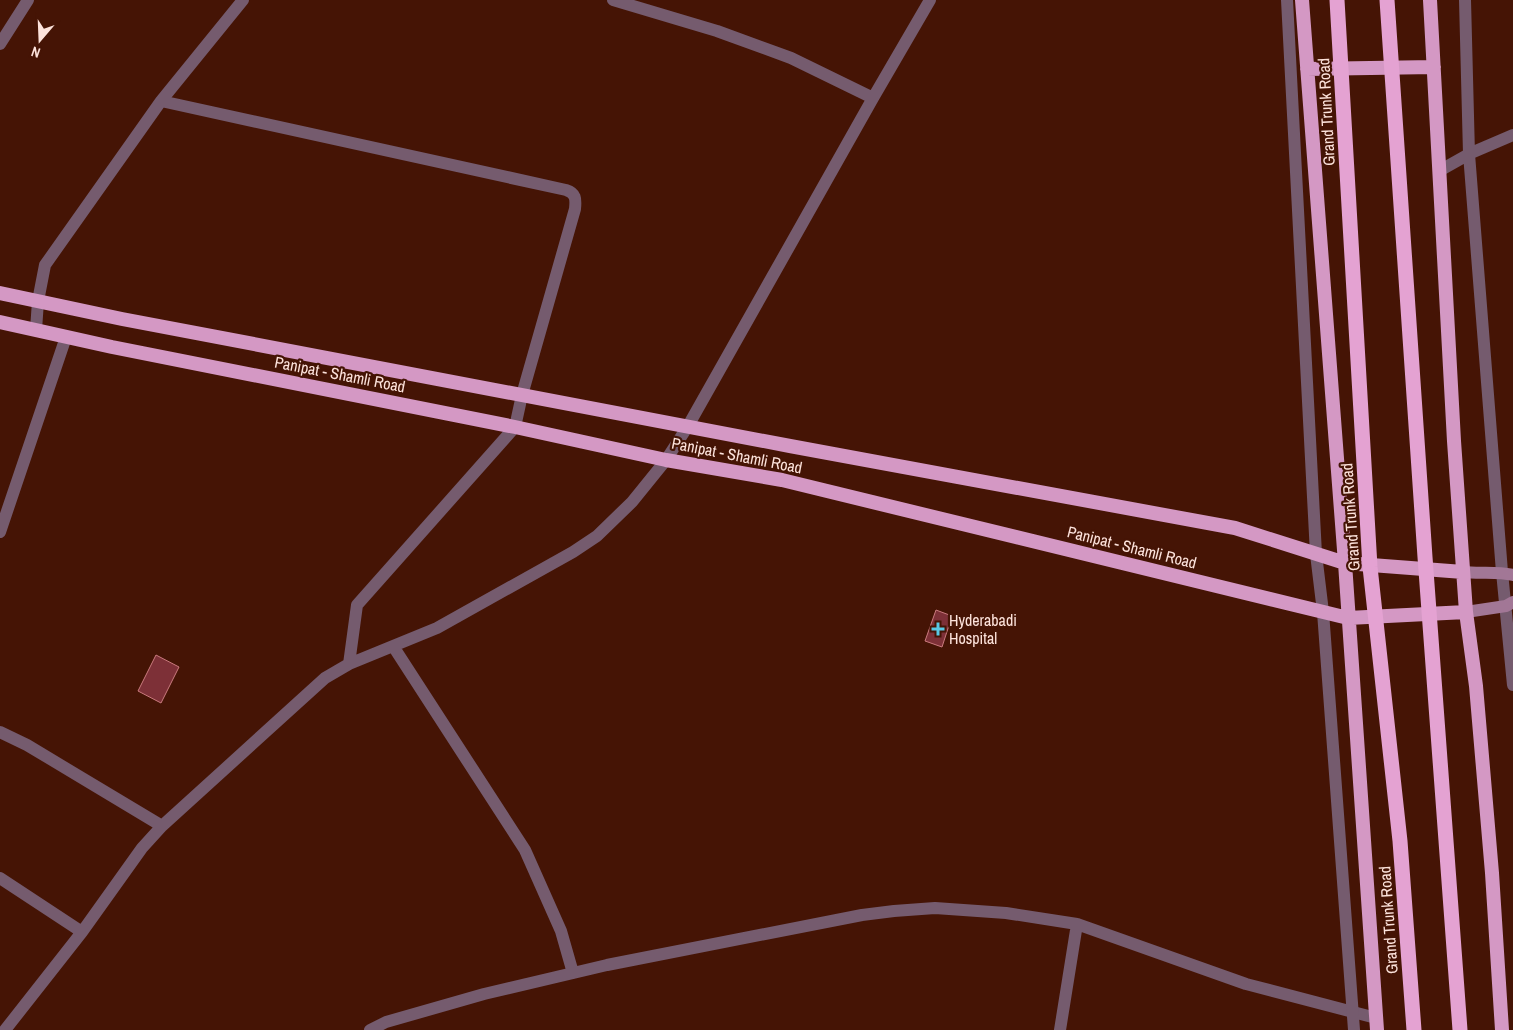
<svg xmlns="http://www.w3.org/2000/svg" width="1513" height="1030" viewBox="0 0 1513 1030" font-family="'Archivo Narrow',sans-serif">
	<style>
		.building { fill: #7d3037; stroke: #ca7a7e }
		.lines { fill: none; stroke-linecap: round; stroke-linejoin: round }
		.minor { stroke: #755b6e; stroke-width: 12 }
		.tertiary { stroke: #755b6e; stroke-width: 12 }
		.secondary { stroke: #a27796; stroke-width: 12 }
		.trunk { stroke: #d498c4; stroke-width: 14 }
		.motorway-bridge { stroke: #e4a2d2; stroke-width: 15 }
		.poi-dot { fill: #59c8e4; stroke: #451405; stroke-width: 2 }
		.labels { text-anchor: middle; stroke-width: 4.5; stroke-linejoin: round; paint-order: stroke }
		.street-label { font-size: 16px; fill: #fde3dc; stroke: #451405 }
		.poi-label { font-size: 16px; fill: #fde3dc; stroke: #451405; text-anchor: start }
	</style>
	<rect width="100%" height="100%" fill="#451405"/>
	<path class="building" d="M 936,610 L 952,616 L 942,647 L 925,641 Z
		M 156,655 L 179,667 L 161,703 L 138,691 Z"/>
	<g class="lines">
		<path class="minor" d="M 613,0 L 717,31 L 791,58 L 873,98
			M 1465,0 L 1469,154 L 1502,572 L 1513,685
			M 0,44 L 28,0
			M 161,101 L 566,190 C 576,193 576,199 575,209 L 522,395 L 515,427 L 357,605 L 349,664
			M 1439,171 L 1471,153 L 1513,135
			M 36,330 L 38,301 L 45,265 L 161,101 L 243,0
			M 0,532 L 66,337
			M 393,646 L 525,850 L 561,931 L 573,973
			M 0,732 L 27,745 L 162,826
			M 0,878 L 82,932
			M 5,1030 L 82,932 L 142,848 L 162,826 L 325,678 L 349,664 L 437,628 L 573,552 L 597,536 L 632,502 L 666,460 L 688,426 L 873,98 L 930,0
			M 370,1030 L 386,1022 L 484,994 L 607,965 L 862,915 L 894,911 L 935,908 L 1006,913 L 1077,924 L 1246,984 L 1376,1018
			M 1060,1030 L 1077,924"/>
		<path class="tertiary" d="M 1287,0 L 1316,554 L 1323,612 L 1354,1030"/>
		<path class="secondary" d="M 1463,572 C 1480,574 1497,571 1513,575
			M 1466,612 L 1506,606 L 1513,602"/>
		<path class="trunk" d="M 1302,0 L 1345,563 L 1377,1030
			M 1430,0 L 1454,441 L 1466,612 L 1476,686 L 1492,873 L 1502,1030
			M 1307,69 L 1434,67
			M 0,293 L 122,319 L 790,446 L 1235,528 L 1345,563 L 1463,572
			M 0,322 L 112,347 L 515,427 L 666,460 L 782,480 L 1348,618 L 1466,612"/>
		<path class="motorway-bridge" d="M 1337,0 L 1370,567 L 1400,841 L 1414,1030
			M 1387,0 L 1425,557 L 1460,1030"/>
	</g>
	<path class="poi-dot" d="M935.5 621.5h5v5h5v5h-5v5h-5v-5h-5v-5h5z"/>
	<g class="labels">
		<g class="street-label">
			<text transform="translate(1326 112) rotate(-93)" y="6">Grand Trunk Road</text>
			<text transform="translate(340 374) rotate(11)" y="6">Panipat - Shamli Road</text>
			<text transform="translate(737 455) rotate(11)" y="6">Panipat - Shamli Road</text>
			<text transform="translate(1350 517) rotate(-94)" y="6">Grand Trunk Road</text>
			<text transform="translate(1132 547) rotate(14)" y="6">Panipat - Shamli Road</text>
			<text transform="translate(1388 920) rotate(-94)" y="6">Grand Trunk Road</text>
		</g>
		<g class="poi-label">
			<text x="949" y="626">Hyderabadi<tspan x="949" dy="18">Hospital</tspan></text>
		</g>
	</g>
	<g transform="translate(40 40) rotate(199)" stroke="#451405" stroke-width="4" paint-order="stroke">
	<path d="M0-4L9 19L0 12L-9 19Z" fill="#fde3dc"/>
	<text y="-8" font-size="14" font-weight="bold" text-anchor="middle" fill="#fde3dc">N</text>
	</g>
</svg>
